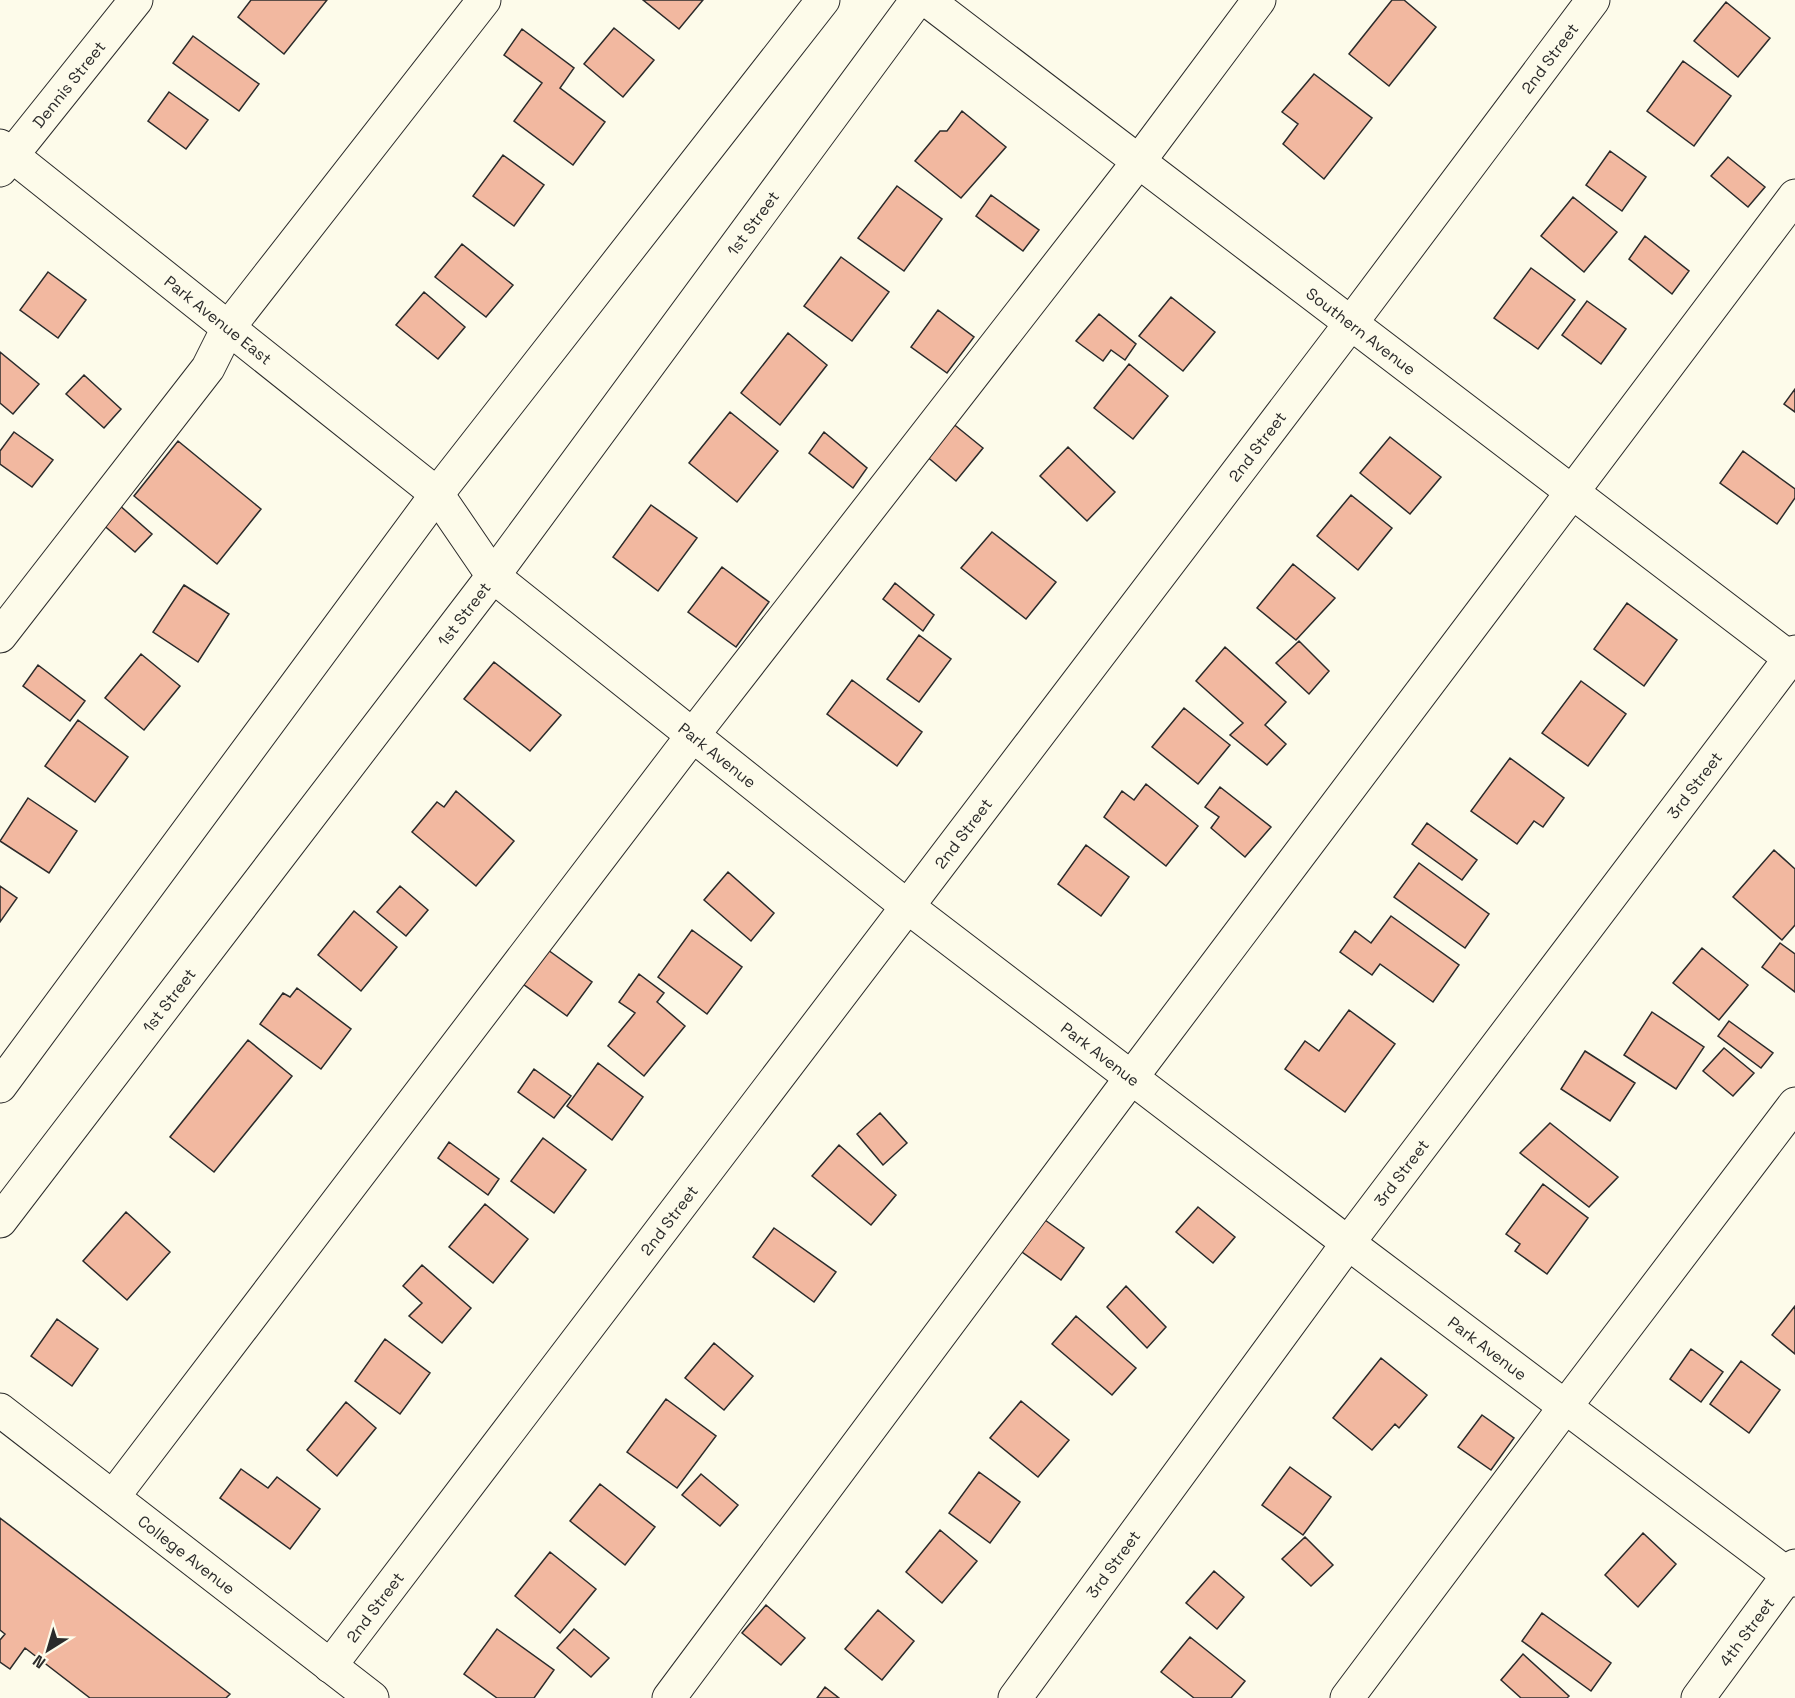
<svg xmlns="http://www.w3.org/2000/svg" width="1795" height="1698" viewBox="0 0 1795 1698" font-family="'Space Grotesk',sans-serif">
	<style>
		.building { fill: #f2b8a0; stroke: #2b2b2b; stroke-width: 1.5 }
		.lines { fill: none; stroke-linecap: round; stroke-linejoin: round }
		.minor-casing { stroke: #2b2b2b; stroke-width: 35 }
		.major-casing { stroke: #2b2b2b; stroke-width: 35 }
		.minor { stroke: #fdfbea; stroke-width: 33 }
		.major { stroke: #fdfbea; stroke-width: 33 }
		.labels { text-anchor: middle; stroke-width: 4.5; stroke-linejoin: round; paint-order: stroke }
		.street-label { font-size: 16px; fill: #2b2b2b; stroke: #fdfbea }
	</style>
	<rect width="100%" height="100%" fill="#fdfbea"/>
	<path class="building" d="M 251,0 L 327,0 L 284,54 L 238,17 Z
		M 643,0 L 703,0 L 679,29 Z
		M 1392,0 L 1404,0 L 1436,27 L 1389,86 L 1349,54 Z
		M 1726,2 L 1770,38 L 1738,77 L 1694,41 Z
		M 614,28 L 654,60 L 623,97 L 584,64 Z
		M 522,29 L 574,68 L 560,88 L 605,122 L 573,165 L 514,121 L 542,83 L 504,55 Z
		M 193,36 L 259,84 L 239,111 L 173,63 Z
		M 1683,61 L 1731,96 L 1694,146 L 1647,111 Z
		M 1314,74 L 1372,118 L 1324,179 L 1283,144 L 1298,124 L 1282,112 Z
		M 169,92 L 208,120 L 186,149 L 148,121 Z
		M 962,111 L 1006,147 L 961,198 L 915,161 L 940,131 L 947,131 Z
		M 1610,151 L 1646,177 L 1622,211 L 1586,185 Z
		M 503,155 L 544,185 L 514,226 L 473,196 Z
		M 1728,157 L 1765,187 L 1748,207 L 1711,176 Z
		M 897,186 L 942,219 L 904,271 L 858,238 Z
		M 991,195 L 1039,230 L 1023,251 L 976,216 Z
		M 1573,197 L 1617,232 L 1584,272 L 1541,236 Z
		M 1645,236 L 1689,271 L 1672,294 L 1629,259 Z
		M 462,244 L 513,285 L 486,317 L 435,277 Z
		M 841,257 L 889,292 L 852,341 L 804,306 Z
		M 1531,268 L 1575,300 L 1538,349 L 1494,318 Z
		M 48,272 L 86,300 L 58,338 L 20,310 Z
		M 424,292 L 465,327 L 438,359 L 396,325 Z
		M 1171,297 L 1215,332 L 1183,371 L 1139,336 Z
		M 1587,301 L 1626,329 L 1601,364 L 1562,335 Z
		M 938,310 L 974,337 L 947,373 L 911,347 Z
		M 1099,314 L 1136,344 L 1125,360 L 1111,350 L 1103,361 L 1076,341 Z
		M 788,333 L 827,365 L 780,425 L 741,393 Z
		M 0,352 L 39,384 L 13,414 L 0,403 Z
		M 1129,364 L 1168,396 L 1133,439 L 1094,408 Z
		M 84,375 L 121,409 L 104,428 L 66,394 Z
		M 1795,389 L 1795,412 L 1784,404 Z
		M 730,412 L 778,451 L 737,502 L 689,463 Z
		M 946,418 L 983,448 L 956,481 L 919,450 Z
		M 14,432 L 53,460 L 32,487 L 0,464 L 0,451 Z
		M 824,432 L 867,468 L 853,488 L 809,453 Z
		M 1390,437 L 1441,477 L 1410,514 L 1360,473 Z
		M 178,441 L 261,509 L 217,564 L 134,496 Z
		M 1068,447 L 1115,492 L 1087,521 L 1040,476 Z
		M 1743,451 L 1795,489 L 1795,498 L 1777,524 L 1720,483 Z
		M 1351,495 L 1392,528 L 1358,570 L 1317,536 Z
		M 118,504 L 152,534 L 135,552 L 101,523 Z
		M 651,505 L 697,538 L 658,591 L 613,557 Z
		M 992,532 L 1056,582 L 1026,619 L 961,568 Z
		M 1293,564 L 1335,598 L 1296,640 L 1257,608 Z
		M 722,567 L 769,602 L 736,647 L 688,612 Z
		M 895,583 L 934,615 L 923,631 L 883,599 Z
		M 184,585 L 229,614 L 198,662 L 153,632 Z
		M 1627,603 L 1677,640 L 1644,686 L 1594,649 Z
		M 919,635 L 951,659 L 919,702 L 887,679 Z
		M 1299,641 L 1329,671 L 1309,694 L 1276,663 Z
		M 1225,647 L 1286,702 L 1265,725 L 1286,744 L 1267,765 L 1230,735 L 1243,723 L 1196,681 Z
		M 141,654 L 180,686 L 144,730 L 105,698 Z
		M 494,662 L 561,715 L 530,751 L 464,699 Z
		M 38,665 L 85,701 L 70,721 L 23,686 Z
		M 852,680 L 922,732 L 897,766 L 827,714 Z
		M 1581,681 L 1626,714 L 1588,766 L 1542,733 Z
		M 1184,708 L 1230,745 L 1198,784 L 1152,747 Z
		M 78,720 L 128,757 L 95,802 L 45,766 Z
		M 1510,758 L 1564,798 L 1543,827 L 1534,821 L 1517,844 L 1471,811 Z
		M 1146,784 L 1198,826 L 1166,866 L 1104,817 L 1122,791 L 1134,800 Z
		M 1220,787 L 1271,827 L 1245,857 L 1211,828 L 1219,817 L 1205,807 Z
		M 456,791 L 514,841 L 476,886 L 412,832 L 437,802 L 444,807 Z
		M 28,798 L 77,831 L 49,873 L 0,841 Z
		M 1427,823 L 1477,860 L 1462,880 L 1412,844 Z
		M 1086,845 L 1129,877 L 1101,916 L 1058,884 Z
		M 1774,850 L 1795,869 L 1795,925 L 1782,940 L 1733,897 Z
		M 1419,863 L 1489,914 L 1465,948 L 1394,897 Z
		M 728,872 L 774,913 L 751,941 L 704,900 Z
		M 0,886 L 17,898 L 0,922 Z
		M 400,886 L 428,910 L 406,936 L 377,912 Z
		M 354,911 L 397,947 L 361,991 L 318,955 Z
		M 1391,916 L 1459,965 L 1433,1002 L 1380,964 L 1372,975 L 1340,952 L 1355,931 L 1371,943 Z
		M 692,930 L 742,967 L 707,1014 L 658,977 Z
		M 1780,943 L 1795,954 L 1795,992 L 1762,967 Z
		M 1702,948 L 1748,985 L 1719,1020 L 1673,983 Z
		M 548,950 L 592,982 L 567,1016 L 523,984 Z
		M 639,974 L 664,993 L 657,1002 L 685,1026 L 644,1076 L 608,1046 L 635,1013 L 619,1002 Z
		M 297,988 L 351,1029 L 321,1069 L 260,1024 L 283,993 L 290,997 Z
		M 1349,1010 L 1395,1044 L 1345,1112 L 1285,1069 L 1305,1041 L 1319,1051 Z
		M 1652,1012 L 1704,1047 L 1676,1089 L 1624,1055 Z
		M 1729,1021 L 1773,1053 L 1761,1068 L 1718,1036 Z
		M 248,1040 L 292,1076 L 214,1172 L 170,1137 Z
		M 1724,1048 L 1754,1073 L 1733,1096 L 1703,1071 Z
		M 1585,1051 L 1635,1083 L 1610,1121 L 1561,1089 Z
		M 598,1063 L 643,1097 L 612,1140 L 567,1106 Z
		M 534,1069 L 571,1096 L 554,1118 L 518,1092 Z
		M 880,1113 L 907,1143 L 883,1165 L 857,1134 Z
		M 1550,1123 L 1618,1177 L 1589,1207 L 1520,1153 Z
		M 543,1138 L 586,1170 L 554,1213 L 511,1181 Z
		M 449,1142 L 499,1179 L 488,1195 L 438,1158 Z
		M 839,1145 L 896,1195 L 871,1225 L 812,1176 Z
		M 1543,1184 L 1588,1218 L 1547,1274 L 1515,1251 L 1520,1244 L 1506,1234 Z
		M 485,1204 L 528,1239 L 493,1283 L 449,1247 Z
		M 1198,1207 L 1235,1237 L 1213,1263 L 1176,1232 Z
		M 126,1212 L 170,1252 L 127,1300 L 83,1261 Z
		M 1045,1220 L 1084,1248 L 1061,1280 L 1022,1252 Z
		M 774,1228 L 836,1272 L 814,1302 L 753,1257 Z
		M 422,1265 L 471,1308 L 442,1343 L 409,1316 L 422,1303 L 403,1286 Z
		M 1126,1286 L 1166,1327 L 1147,1348 L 1107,1307 Z
		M 1795,1306 L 1795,1354 L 1772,1335 Z
		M 1076,1316 L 1136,1368 L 1112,1395 L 1052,1344 Z
		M 57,1319 L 98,1349 L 72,1386 L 31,1356 Z
		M 385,1339 L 430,1373 L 400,1414 L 355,1381 Z
		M 714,1343 L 753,1376 L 724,1410 L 685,1378 Z
		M 1691,1349 L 1723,1372 L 1701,1402 L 1670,1379 Z
		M 1381,1358 L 1427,1395 L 1399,1428 L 1395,1424 L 1372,1450 L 1333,1418 Z
		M 1741,1361 L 1780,1390 L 1749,1433 L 1710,1404 Z
		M 666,1399 L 716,1436 L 677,1488 L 627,1452 Z
		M 1021,1401 L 1069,1440 L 1038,1477 L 990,1438 Z
		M 346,1402 L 376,1428 L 337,1476 L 307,1450 Z
		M 1482,1415 L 1514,1438 L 1491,1470 L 1458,1447 Z
		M 1290,1467 L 1331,1497 L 1303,1535 L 1262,1505 Z
		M 241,1469 L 268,1488 L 277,1477 L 320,1509 L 290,1549 L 220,1498 Z
		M 979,1472 L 1020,1502 L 990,1543 L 949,1513 Z
		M 701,1474 L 738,1505 L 720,1526 L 682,1495 Z
		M 600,1484 L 655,1527 L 625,1565 L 570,1521 Z
		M 0,1518 L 230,1694 L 226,1698 L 90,1698 L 25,1648 L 10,1669 L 0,1662 L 0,1640 L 5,1634 L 0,1630 Z
		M 940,1530 L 977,1561 L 942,1603 L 906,1572 Z
		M 1643,1533 L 1676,1564 L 1638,1607 L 1605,1575 Z
		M 1305,1537 L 1333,1565 L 1311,1586 L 1282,1559 Z
		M 550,1552 L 596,1589 L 560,1633 L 515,1596 Z
		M 1214,1571 L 1244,1597 L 1217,1629 L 1186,1603 Z
		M 766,1605 L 805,1638 L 781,1665 L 742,1633 Z
		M 878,1610 L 914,1641 L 882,1680 L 845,1649 Z
		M 1542,1613 L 1611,1663 L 1591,1691 L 1522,1641 Z
		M 497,1629 L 554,1670 L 534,1698 L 497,1698 L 464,1674 Z
		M 574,1629 L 609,1658 L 591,1677 L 557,1648 Z
		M 1190,1637 L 1245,1681 L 1231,1698 L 1194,1698 L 1161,1672 Z
		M 1523,1654 L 1569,1696 L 1567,1698 L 1521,1698 L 1501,1680 Z
		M 825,1687 L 839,1698 L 817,1698 Z"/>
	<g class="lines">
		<g class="minor-casing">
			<g id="minor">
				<path id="s1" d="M 927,0 L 1795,662"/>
				<path id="s2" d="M 0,146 L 437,494 L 493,576 L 908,907 L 1348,1243 L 1795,1580"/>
				<path id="s3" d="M 0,170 L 136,0"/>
				<path d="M 0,636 L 208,368 L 228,328 L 484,0"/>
				<path id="s4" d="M 0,1410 L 372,1698"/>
				<path d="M 113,1497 L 693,735 L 1139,161 L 1259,0"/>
				<path id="s5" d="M 330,1666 L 1351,323 L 1593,0"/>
				<path d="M 669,1698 L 1131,1078 L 1795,196"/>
				<path id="s6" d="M 1015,1698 L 1348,1243 L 1795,652"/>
				<path d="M 1347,1698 L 1565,1407 L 1795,1104"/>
				<path id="s7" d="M 1698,1698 L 1795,1566"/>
			</g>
		</g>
		<g class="major-casing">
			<g id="major">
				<path d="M 0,1086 L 437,494 L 823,0"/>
				<path id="s8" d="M 0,1221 L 493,576 L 917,0"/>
			</g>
		</g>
		<use href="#minor" class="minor"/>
		<use href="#major" class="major"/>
	</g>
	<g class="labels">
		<g class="street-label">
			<text dy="6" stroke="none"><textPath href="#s5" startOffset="2018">2nd Street</textPath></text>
			<text dy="6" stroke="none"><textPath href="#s3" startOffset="110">Dennis Street</textPath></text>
			<text dy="6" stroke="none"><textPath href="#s8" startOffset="1250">1st Street</textPath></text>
			<text dy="6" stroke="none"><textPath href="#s2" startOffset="279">Park Avenue East</textPath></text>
			<text dy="6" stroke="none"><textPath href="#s1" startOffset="546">Southern Avenue</textPath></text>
			<text dy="6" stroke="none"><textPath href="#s5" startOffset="1532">2nd Street</textPath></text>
			<text dy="6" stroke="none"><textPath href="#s8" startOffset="764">1st Street</textPath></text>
			<text dy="6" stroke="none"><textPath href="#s2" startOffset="945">Park Avenue</textPath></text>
			<text dy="6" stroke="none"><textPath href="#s6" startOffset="1138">3rd Street</textPath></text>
			<text dy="6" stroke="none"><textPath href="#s5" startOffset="1046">2nd Street</textPath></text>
			<text dy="6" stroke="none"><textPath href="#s8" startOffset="278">1st Street</textPath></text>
			<text dy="6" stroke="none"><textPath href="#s2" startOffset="1431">Park Avenue</textPath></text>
			<text dy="6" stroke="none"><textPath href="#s6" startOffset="652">3rd Street</textPath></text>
			<text dy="6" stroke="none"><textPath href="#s5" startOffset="560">2nd Street</textPath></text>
			<text dy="6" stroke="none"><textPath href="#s2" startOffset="1917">Park Avenue</textPath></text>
			<text dy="6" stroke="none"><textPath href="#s4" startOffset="236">College Avenue</textPath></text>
			<text dy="6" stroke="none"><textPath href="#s6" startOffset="166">3rd Street</textPath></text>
			<text dy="6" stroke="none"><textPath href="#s5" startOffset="74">2nd Street</textPath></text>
			<text dy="6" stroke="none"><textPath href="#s7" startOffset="82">4th Street</textPath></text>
		</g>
	</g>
	<g transform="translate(48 1650) rotate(217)" stroke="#fdfbea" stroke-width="4.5" paint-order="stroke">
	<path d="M0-4.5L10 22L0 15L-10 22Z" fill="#2b2b2b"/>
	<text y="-9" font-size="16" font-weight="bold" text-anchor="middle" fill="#2b2b2b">N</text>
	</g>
</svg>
